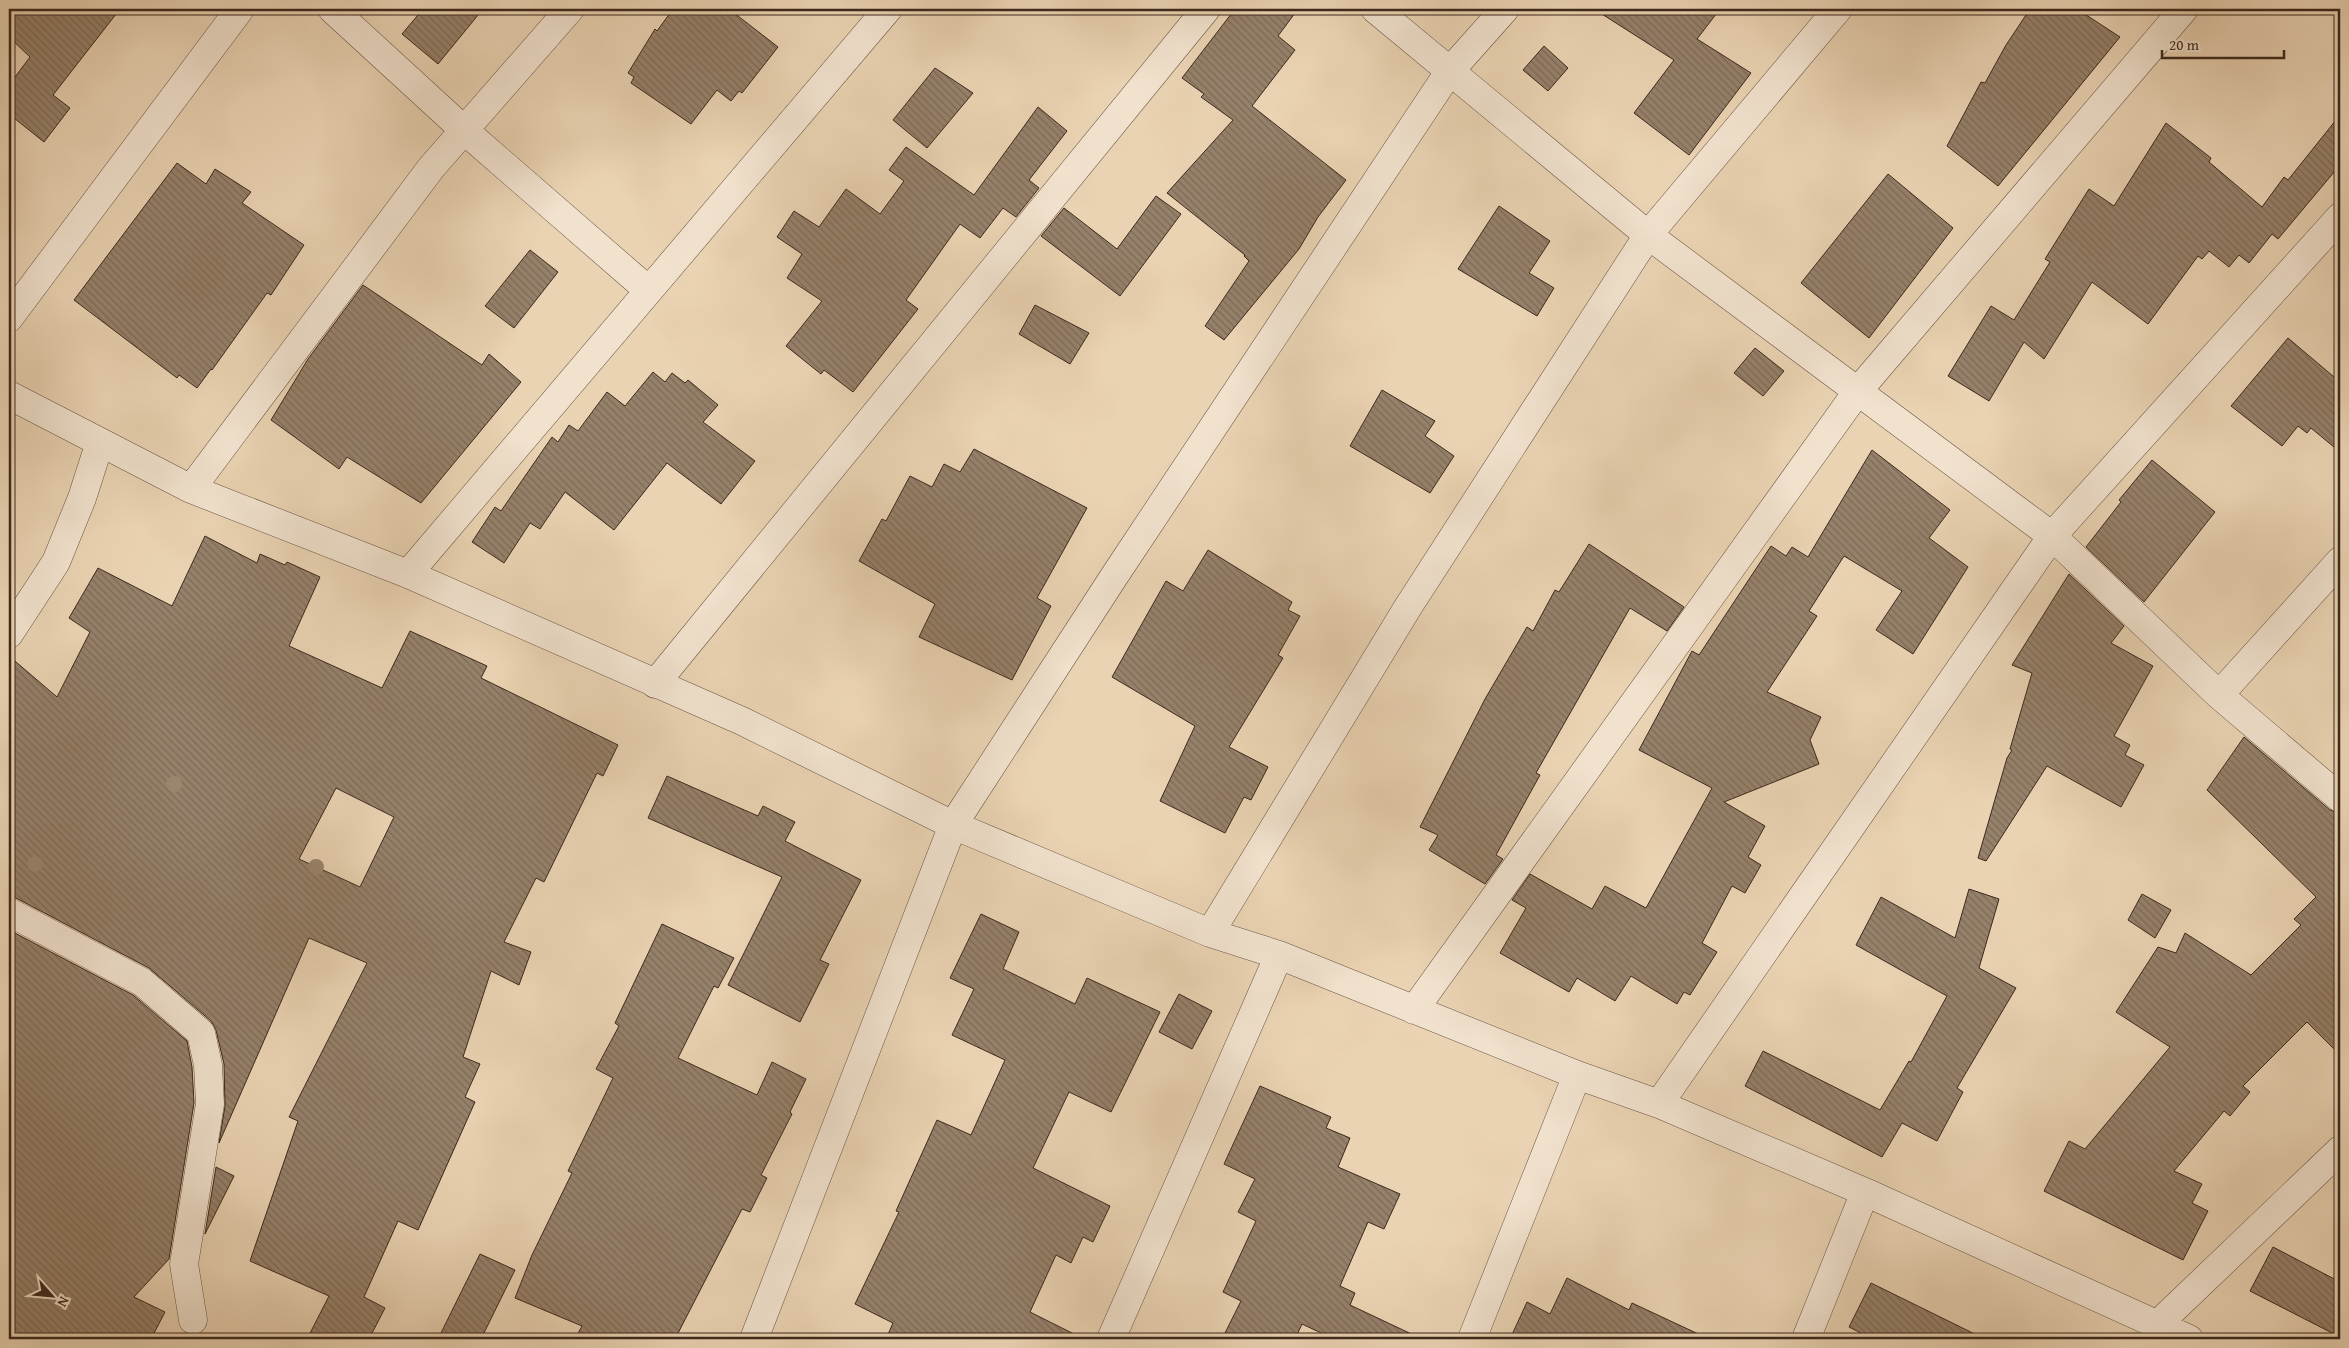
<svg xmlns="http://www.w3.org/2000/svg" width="2349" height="1348" viewBox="0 0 2349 1348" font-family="'Gentium Book Plus',serif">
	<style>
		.building { fill: url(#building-back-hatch); stroke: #3c291c; fill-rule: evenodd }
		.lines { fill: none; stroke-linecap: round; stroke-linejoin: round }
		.street-casing { stroke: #685442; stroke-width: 29 }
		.street { stroke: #f1e2ce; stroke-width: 28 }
		.tree { fill: #9a856e }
	</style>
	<defs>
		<pattern id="building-back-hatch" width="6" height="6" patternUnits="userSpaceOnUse" patternTransform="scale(1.25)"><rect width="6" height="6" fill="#96816b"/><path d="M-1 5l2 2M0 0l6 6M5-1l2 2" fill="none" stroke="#7c6a57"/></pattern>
	</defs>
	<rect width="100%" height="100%" fill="#ead3b3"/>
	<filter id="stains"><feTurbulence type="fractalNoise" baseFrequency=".004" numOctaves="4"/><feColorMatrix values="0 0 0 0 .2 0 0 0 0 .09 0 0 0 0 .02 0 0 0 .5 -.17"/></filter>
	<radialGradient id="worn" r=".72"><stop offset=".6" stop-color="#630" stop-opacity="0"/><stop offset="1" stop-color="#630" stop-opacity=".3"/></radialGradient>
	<path class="building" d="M 9,9 L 120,9 L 53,95 L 70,108 L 44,142 L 9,114 L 9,85 L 30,57 L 9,37 Z
		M 423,9 L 483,9 L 438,64 L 402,34 Z
		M 673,9 L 729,9 L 778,47 L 742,93 L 739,91 L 731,101 L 717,90 L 691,124 L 631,83 L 634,77 L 628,73 L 655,29 L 657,31 Z
		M 1235,9 L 1298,9 L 1278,36 L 1295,50 L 1252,106 L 1346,180 L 1318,217 L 1299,249 L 1224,340 L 1205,326 L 1249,261 L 1244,256 L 1245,255 L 1167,193 L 1233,120 L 1201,97 L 1204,94 L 1182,78 Z
		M 1594,9 L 1720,9 L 1697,39 L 1751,73 L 1689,155 L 1634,113 L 1674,60 Z
		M 2030,9 L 2077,9 L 2120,37 L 1998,186 L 1947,146 L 1981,82 L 1985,83 L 2006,45 Z
		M 1544,46 L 1568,68 L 1548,91 L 1523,70 Z
		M 935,68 L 973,93 L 927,148 L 893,120 Z
		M 1038,107 L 1067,131 L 1029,180 L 1039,188 L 1016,217 L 1003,208 L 980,238 L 960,224 L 906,300 L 918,309 L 853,392 L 824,370 L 821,374 L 786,346 L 822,301 L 787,278 L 802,254 L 777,237 L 794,211 L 819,227 L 846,189 L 880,214 L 904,181 L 889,170 L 906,147 L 974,195 Z
		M 2340,115 L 2340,165 L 2278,239 L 2272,234 L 2249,263 L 2239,255 L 2229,267 L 2209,251 L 2202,259 L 2198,256 L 2148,324 L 2092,282 L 2044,359 L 2024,342 L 1989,401 L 1948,376 L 1991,306 L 2014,320 L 2050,262 L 2045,259 L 2089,189 L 2114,206 L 2166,123 L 2211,158 L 2209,162 L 2262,207 L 2284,177 L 2288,180 Z
		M 177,163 L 206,184 L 215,169 L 251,192 L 242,203 L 304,245 L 271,295 L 267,293 L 212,370 L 211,369 L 197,388 L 179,375 L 177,378 L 74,300 Z
		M 1888,174 L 1953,228 L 1869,338 L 1801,283 Z
		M 1156,196 L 1181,214 L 1120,296 L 1041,236 L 1064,208 L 1117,249 Z
		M 1499,206 L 1550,241 L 1529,273 L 1554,288 L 1537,316 L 1458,269 Z
		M 530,250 L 558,272 L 514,328 L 485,306 Z
		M 363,285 L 482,365 L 489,354 L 521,382 L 421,503 L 347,457 L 339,469 L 271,420 L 308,359 Z
		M 1035,305 L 1089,333 L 1070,364 L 1019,334 Z
		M 2288,338 L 2340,382 L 2340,452 L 2311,428 L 2307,433 L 2298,426 L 2282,446 L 2231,406 Z
		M 1755,348 L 1784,371 L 1763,396 L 1734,373 Z
		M 653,372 L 665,382 L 672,373 L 685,383 L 688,380 L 718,405 L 703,422 L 755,461 L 721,504 L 667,463 L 614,530 L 565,492 L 540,529 L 530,523 L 504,563 L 472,542 L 495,507 L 501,511 L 552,437 L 558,442 L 569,425 L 578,431 L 607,392 L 625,406 Z
		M 1382,390 L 1435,421 L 1425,436 L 1454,456 L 1430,493 L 1350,446 Z
		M 974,449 L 1087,508 L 1037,598 L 1051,606 L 1012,680 L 919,637 L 935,604 L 859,561 L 882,519 L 886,521 L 910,476 L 932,487 L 944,464 L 960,472 Z
		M 1872,450 L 1950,510 L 1929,538 L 1968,567 L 1913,654 L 1876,630 L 1902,591 L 1844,556 L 1809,611 L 1817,616 L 1767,692 L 1821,717 L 1810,740 L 1819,764 L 1724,802 L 1765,826 L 1748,857 L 1761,865 L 1745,893 L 1732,886 L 1702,943 L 1717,952 L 1690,995 L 1684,992 L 1677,1004 L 1631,976 L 1615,1001 L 1577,978 L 1569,992 L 1500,953 L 1526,908 L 1512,900 L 1530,874 L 1592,909 L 1605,886 L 1646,908 L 1712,788 L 1639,750 L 1692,651 L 1699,655 L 1771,546 L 1786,556 L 1792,547 L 1808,557 Z
		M 2152,460 L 2215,512 L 2144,602 L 2086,547 L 2121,502 L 2119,500 Z
		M 205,536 L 257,563 L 260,554 L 285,565 L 287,562 L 320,577 L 289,646 L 382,688 L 410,631 L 487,666 L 481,678 L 618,745 L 603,776 L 597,773 L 544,882 L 536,878 L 504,942 L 531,952 L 519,985 L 491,971 L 463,1057 L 480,1064 L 465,1097 L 475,1102 L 418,1230 L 398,1221 L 364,1297 L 385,1308 L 369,1339 L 307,1339 L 329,1296 L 250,1261 L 298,1121 L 289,1117 L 367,963 L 309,938 L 219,1143 L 225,1106 L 224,1064 L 216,1030 L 211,1021 L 149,968 L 16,898 L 9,896 L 9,656 L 57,697 L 90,632 L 69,618 L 98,568 L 172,606 ZM 336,788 L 394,817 L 360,887 L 299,859 Z
		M 1589,544 L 1684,607 L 1667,631 L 1630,608 L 1536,773 L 1540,775 L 1496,855 L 1503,859 L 1485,884 L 1429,850 L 1438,835 L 1420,827 L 1485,699 L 1527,627 L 1533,631 L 1555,590 L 1559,592 Z
		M 1208,550 L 1292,602 L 1288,610 L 1300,616 L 1278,655 L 1283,658 L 1229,747 L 1268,767 L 1251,800 L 1244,797 L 1225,833 L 1160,801 L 1195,726 L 1112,677 L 1166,581 L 1183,591 Z
		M 2069,574 L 2124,626 L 2111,643 L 2153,666 L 2114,736 L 2130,745 L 2125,755 L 2144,765 L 2121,807 L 2047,766 L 1986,861 L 1978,858 L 2007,758 L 2012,750 L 2010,749 L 2032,673 L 2012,665 Z
		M 2244,737 L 2330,810 L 2340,813 L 2340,1055 L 2307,1022 L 2243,1086 L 2250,1092 L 2230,1116 L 2224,1111 L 2174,1171 L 2202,1184 L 2192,1203 L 2208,1211 L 2183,1260 L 2044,1191 L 2069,1141 L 2085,1149 L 2170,1047 L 2116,1012 L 2158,947 L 2176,953 L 2185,933 L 2251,975 L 2301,925 L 2294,919 L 2316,897 L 2207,790 Z
		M 667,776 L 758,816 L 763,806 L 795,822 L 785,841 L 861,880 L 820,960 L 829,964 L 800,1022 L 728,985 L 782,877 L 648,818 Z
		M 1969,889 L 1999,899 L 1979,968 L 2016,988 L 1957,1088 L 1963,1092 L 1937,1141 L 1902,1123 L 1882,1157 L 1745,1086 L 1763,1051 L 1880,1110 L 1909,1061 L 1911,1062 L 1947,996 L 1856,945 L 1881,897 L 1955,938 Z
		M 2142,894 L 2171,910 L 2155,938 L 2128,920 Z
		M 981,914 L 1019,932 L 1003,969 L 1075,1004 L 1087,978 L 1160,1012 L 1111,1112 L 1069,1092 L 1033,1168 L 1110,1206 L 1093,1242 L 1083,1237 L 1071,1263 L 1056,1255 L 1030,1312 L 1084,1339 L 886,1339 L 893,1323 L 855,1304 L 899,1212 L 896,1211 L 937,1120 L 971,1135 L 1005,1060 L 952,1035 L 974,989 L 950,978 Z
		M 662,924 L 734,958 L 718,988 L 714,986 L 678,1058 L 757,1095 L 772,1062 L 806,1079 L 790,1112 L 792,1114 L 761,1175 L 767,1178 L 750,1212 L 742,1209 L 675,1339 L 575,1339 L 582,1326 L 515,1298 L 532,1255 L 572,1173 L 568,1171 L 613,1078 L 596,1069 L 619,1026 L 615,1023 Z
		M 9,930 L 133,995 L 187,1041 L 192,1067 L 194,1103 L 169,1259 L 134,1297 L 165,1312 L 151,1339 L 28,1339 L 9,1337 Z
		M 1179,994 L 1212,1011 L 1192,1049 L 1159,1032 Z
		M 1260,1086 L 1331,1117 L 1326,1128 L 1350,1138 L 1338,1167 L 1400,1194 L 1384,1229 L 1368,1222 L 1340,1286 L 1355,1293 L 1350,1305 L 1422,1339 L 1334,1339 L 1302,1324 L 1295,1339 L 1222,1339 L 1241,1301 L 1223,1292 L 1256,1221 L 1238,1212 L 1255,1179 L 1224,1164 Z
		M 216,1167 L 234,1176 L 205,1234 Z
		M 2273,1247 L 2340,1282 L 2340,1337 L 2250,1291 Z
		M 480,1254 L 515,1270 L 481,1339 L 438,1339 Z
		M 1567,1278 L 1629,1310 L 1632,1303 L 1709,1339 L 1510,1339 L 1527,1302 L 1550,1314 Z
		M 1871,1283 L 1985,1339 L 1873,1339 L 1849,1327 Z"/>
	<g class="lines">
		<g class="street-casing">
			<path id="street" d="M 332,9 L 465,131 L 648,290
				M 1375,9 L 1648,235 L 2052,536 L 2219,695 L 2340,798
				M 9,318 L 240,9
				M 9,395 L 191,489 L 408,574 L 742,721 L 953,825 L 1210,933 L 1279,955 L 1577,1075 L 1659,1104 L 1865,1192 L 2189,1339
				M 191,489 L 431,168 L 570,9
				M 408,574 L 888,9
				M 9,634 L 56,562 L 82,498 L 100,442
				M 655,684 L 1206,9
				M 2219,695 L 2340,561
				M 9,912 L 142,982 L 201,1033 L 208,1065 L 210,1104 L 184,1264 L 193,1320
				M 1210,933 L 1408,607 L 1648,235 L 1838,9
				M 1414,1010 L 1857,392 L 2184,9
				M 1659,1104 L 2052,536 L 2340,217
				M 754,1339 L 953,825 L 1115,575 L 1449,72 L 1505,9
				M 1111,1339 L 1279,955
				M 1472,1339 L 1577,1075
				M 1806,1339 L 1865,1192
				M 2152,1339 L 2158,1324 L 2340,1150"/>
		</g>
		<use href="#street" class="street"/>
	</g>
	<g class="tree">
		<circle cx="174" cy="784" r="8"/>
		<circle cx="35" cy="864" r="8"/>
		<circle cx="316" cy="867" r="8"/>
	</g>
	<rect width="2349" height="1348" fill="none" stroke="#ead3b3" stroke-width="30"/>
	<rect x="10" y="10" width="2329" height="1328" fill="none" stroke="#3c291c" stroke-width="2.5"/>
	<rect x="15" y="15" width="2319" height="1318" fill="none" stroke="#3c291c"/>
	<g transform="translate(52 1296) rotate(117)" stroke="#f1e2ce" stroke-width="4" paint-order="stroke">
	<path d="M0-4L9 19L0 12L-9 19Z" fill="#3c291c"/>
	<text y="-8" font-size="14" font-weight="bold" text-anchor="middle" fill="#3c291c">N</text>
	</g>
	<path d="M2162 50v8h122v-8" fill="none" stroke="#3c291c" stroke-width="2.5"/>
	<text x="2169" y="50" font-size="15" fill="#3c291c" stroke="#f1e2ce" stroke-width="4" paint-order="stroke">20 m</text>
	<rect width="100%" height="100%" filter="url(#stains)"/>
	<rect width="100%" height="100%" fill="url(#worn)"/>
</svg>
